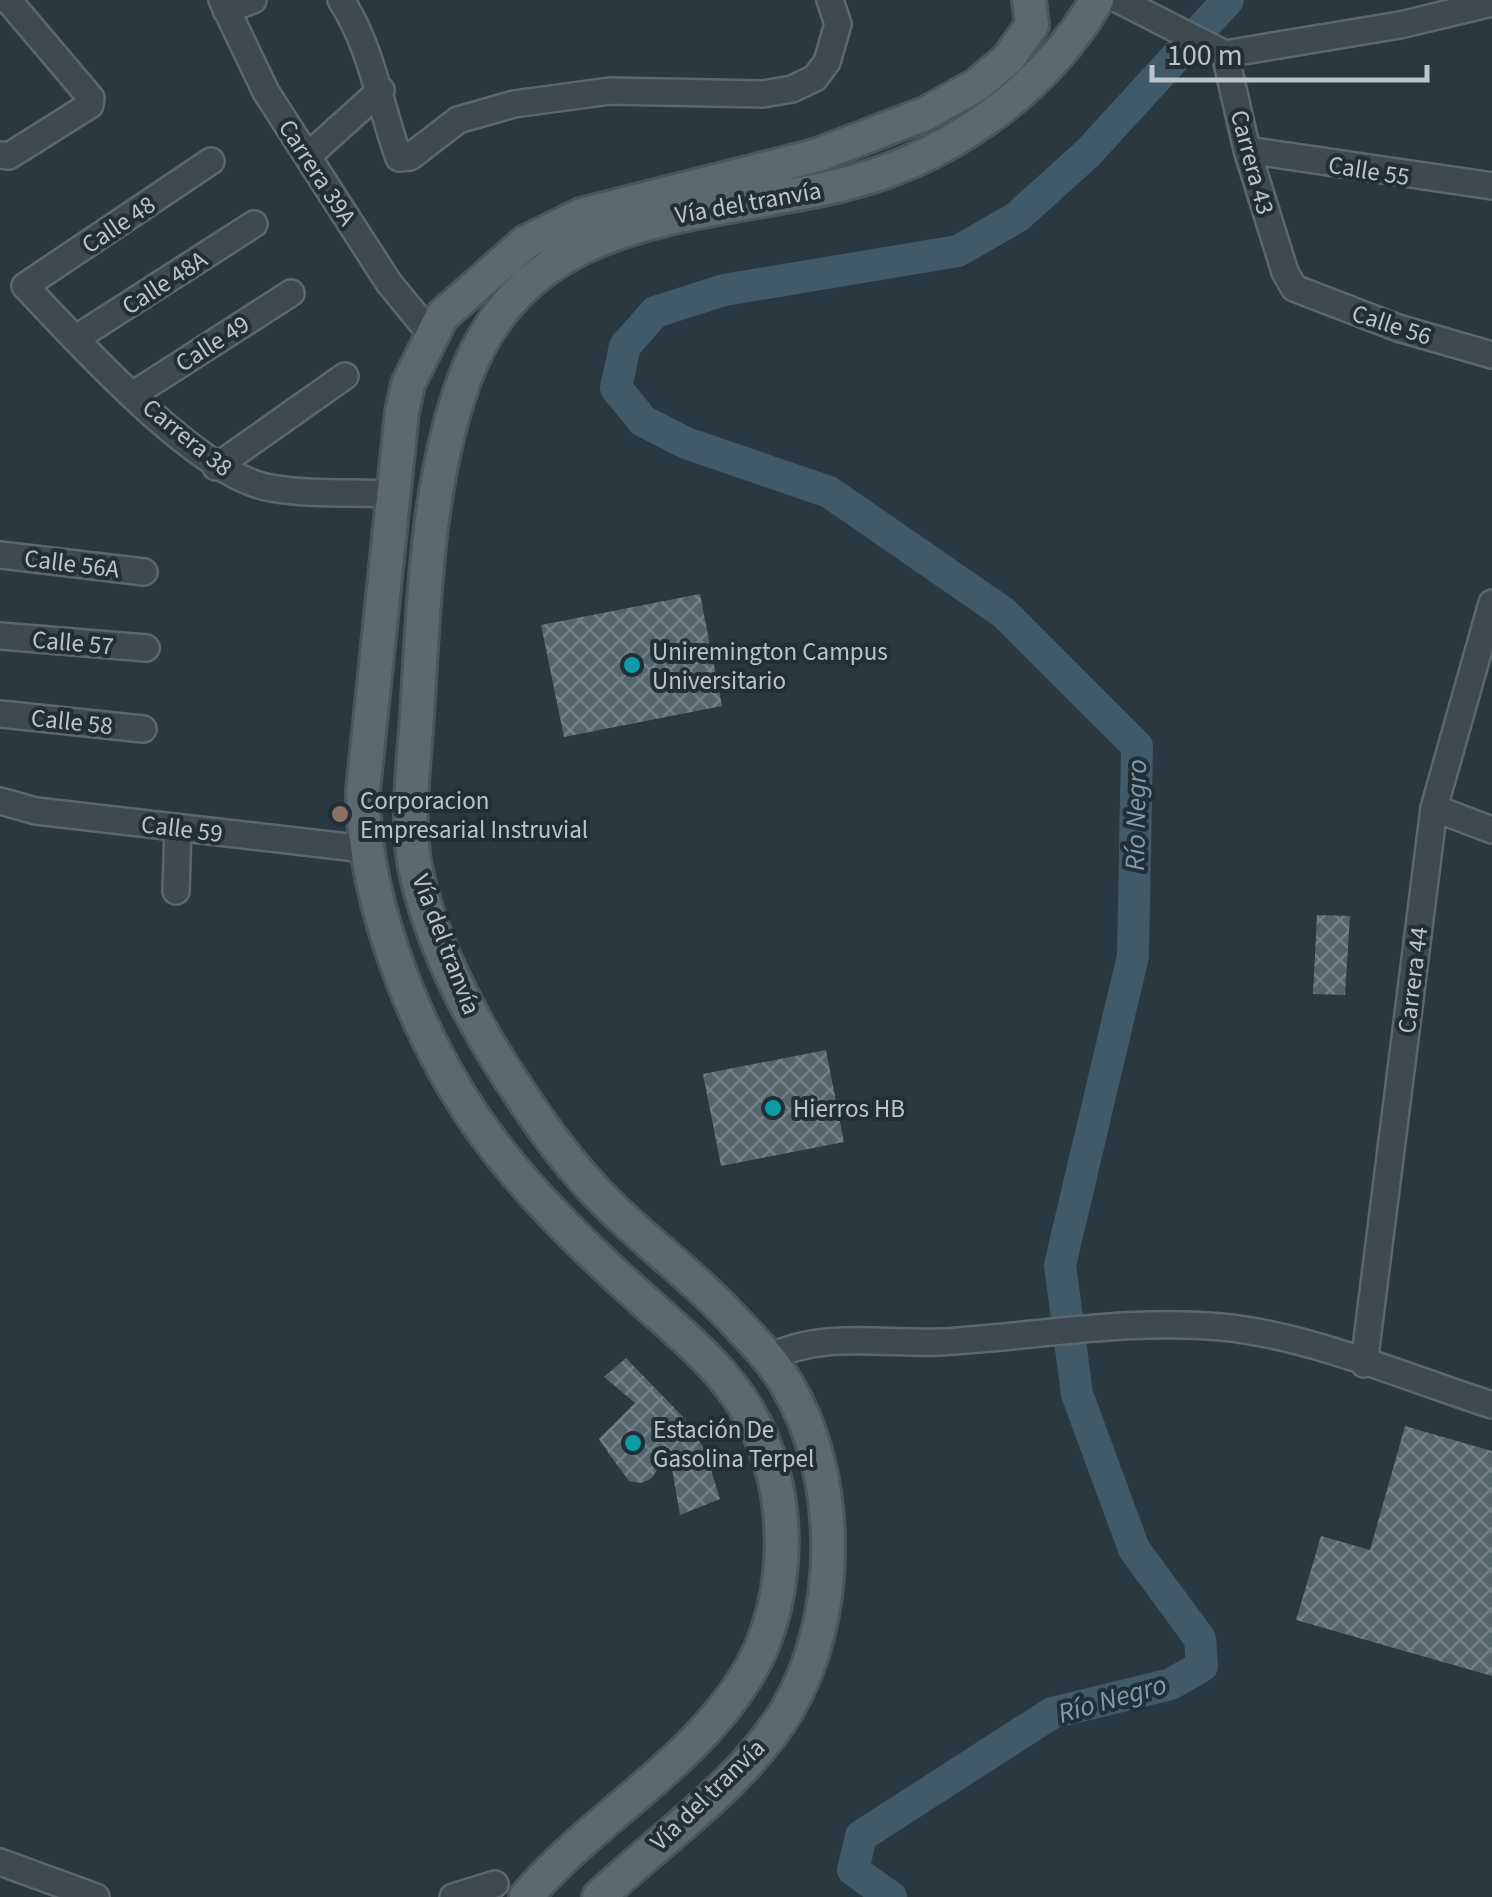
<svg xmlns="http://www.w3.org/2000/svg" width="1492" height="1897" viewBox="0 0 1492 1897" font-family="'Source Sans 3',sans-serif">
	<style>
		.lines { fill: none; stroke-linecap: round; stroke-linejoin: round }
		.river { stroke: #405a69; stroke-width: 32 }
		.building { fill: url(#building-cross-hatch) }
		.minor-casing { stroke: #5b676e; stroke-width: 30 }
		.major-casing { stroke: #4a565d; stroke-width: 38 }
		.minor { stroke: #3d4a51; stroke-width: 25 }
		.major { stroke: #5b6971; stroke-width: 32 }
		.culture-dot { fill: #0f9aa8; stroke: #212f36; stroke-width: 4 }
		.education-dot { fill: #8d6e63; stroke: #212f36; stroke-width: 4 }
		.labels { text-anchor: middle; stroke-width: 8; stroke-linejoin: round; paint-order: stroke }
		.street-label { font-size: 25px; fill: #bac4cb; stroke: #212f36 }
		.poi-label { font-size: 25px; fill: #bac4cb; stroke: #212f36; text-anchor: start }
		.water-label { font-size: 28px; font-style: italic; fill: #7d9bab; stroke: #212f36 }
	</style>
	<defs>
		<pattern id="building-cross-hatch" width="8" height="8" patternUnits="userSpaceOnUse" patternTransform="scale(2.5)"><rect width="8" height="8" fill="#54666d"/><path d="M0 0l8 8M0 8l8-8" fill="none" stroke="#728187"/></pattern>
	</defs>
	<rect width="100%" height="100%" fill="#293941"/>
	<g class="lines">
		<path class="river" d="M 891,1897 L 853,1870 L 861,1836 L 1052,1713 L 1171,1684 L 1202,1666 L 1200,1639 L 1134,1549 L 1077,1394 L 1060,1265 L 1133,956 L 1137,746 L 1004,613 L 829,492 L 686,443 L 643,421 L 616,388 L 625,346 L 655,312 L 724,290 L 958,251 L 1017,217 L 1088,153 L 1228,0"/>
	</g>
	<path class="building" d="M 700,594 L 722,706 L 564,737 L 541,625 Z
		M 1317,915 L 1350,916 L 1345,995 L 1313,994 Z
		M 826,1050 L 844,1142 L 721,1166 L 703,1074 Z
		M 626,1358 L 685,1419 L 705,1450 L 720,1499 L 680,1515 L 669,1452 L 651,1479 L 641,1483 L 629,1481 L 609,1454 L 599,1439 L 635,1403 L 604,1377 Z
		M 1405,1426 L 1492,1451 L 1492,1676 L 1296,1620 L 1321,1536 L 1370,1550 Z"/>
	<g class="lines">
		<g class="minor-casing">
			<path id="minor" d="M 222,0 L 266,92 L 389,283 L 430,333
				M 341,0 C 373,50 379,104 399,158 L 410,157 L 458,120 L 514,104 L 610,91 L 763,94 L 792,89 L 815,78 L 827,62 L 838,24 L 830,0
				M 1119,0 L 1225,54 L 1400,25 L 1492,3
				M 226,10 L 253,0
				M 1225,54 L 1247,150 L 1285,272 L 1294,288 L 1398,328 L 1492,355
				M 1247,150 L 1492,186
				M 0,155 L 9,156 L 90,105 L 91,98 L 8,0
				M 308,156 L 381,90
				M 211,161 L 25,286 C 77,341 199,477 271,488 C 310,495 353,492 393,494
				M 75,339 L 254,224
				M 134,394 L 291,293
				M 216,467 L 345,376
				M 0,555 L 144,572
				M 0,636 L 146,648
				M 0,714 L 143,729
				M 0,801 L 36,811 L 365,849
				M 1434,808 L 1492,830
				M 176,891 L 178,828
				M 768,1358 C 823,1331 880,1344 940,1342 C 1033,1337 1128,1318 1221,1327 C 1309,1335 1407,1378 1492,1405
				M 1364,1364 L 1434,808 L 1492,603
				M 0,1862 L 96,1897
				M 453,1897 L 495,1884"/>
		</g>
		<g class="major-casing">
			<path id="major" d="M 526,1897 C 594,1817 695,1764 749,1672 C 793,1597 793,1485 747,1410 C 720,1363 671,1326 632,1290 C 583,1246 536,1200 496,1148 C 423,1054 363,909 363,791 L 402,412 L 408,384 L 442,316 L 526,242 L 581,215 L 815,156 L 925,114 L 977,85 L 1008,59 L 1032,25 L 1029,0
				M 599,1897 C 661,1838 742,1785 787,1710 C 842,1618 842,1475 786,1383 C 771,1358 749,1336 729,1315 C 689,1272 640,1238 599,1195 C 570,1165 544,1130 521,1095 C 476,1029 431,946 415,867 C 406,817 414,766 417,715 C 424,604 426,484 465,378 C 527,212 692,219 836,186 C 942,162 1042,94 1097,0"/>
		</g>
		<use href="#minor" class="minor"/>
		<use href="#major" class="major"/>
	</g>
	<g class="culture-dot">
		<circle cx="632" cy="665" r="10"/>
		<circle cx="773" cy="1108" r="10"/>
		<circle cx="633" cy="1443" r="10"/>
	</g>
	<circle class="education-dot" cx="340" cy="814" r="10"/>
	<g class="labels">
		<g class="street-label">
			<text transform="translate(1253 162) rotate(75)" y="9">Carrera 43</text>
			<text transform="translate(1369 170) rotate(9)" y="9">Calle 55</text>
			<text transform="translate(318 172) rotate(57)" y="9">Carrera 39A</text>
			<text transform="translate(748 202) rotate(-10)" y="9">Vía del tranvía</text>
			<text transform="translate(118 224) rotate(-34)" y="9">Calle 48</text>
			<text transform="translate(164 282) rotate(-33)" y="9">Calle 48A</text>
			<text transform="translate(1392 324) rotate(18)" y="9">Calle 56</text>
			<text transform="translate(212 343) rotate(-33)" y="9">Calle 49</text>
			<text transform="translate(188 437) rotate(39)" y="9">Carrera 38</text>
			<text transform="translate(72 563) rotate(7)" y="9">Calle 56A</text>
			<text transform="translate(73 642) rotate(5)" y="9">Calle 57</text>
			<text transform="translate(72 721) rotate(6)" y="9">Calle 58</text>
			<text transform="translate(182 828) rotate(7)" y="9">Calle 59</text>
			<text transform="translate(447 944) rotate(69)" y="9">Vía del tranvía</text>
			<text transform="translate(1412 980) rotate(-83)" y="9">Carrera 44</text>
			<text transform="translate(707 1794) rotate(-44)" y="9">Vía del tranvía</text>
		</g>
		<g class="poi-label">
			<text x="652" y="660">Uniremington Campus<tspan x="652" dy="29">Universitario</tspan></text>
			<text x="360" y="809">Corporacion<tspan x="360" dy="29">Empresarial Instruvial</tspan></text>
			<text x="793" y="1117">Hierros HB</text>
			<text x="653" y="1438">Estación De<tspan x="653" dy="29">Gasolina Terpel</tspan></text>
		</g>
		<g class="water-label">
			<text transform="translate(1135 815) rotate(-89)" y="10">Río Negro</text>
			<text transform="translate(1112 1698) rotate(-16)" y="10">Río Negro</text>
		</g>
	</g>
	<path d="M1152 65v15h275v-15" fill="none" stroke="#bac4cb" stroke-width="5"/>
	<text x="1167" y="65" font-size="30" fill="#bac4cb" stroke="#212f36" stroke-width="8" paint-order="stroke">100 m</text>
</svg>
